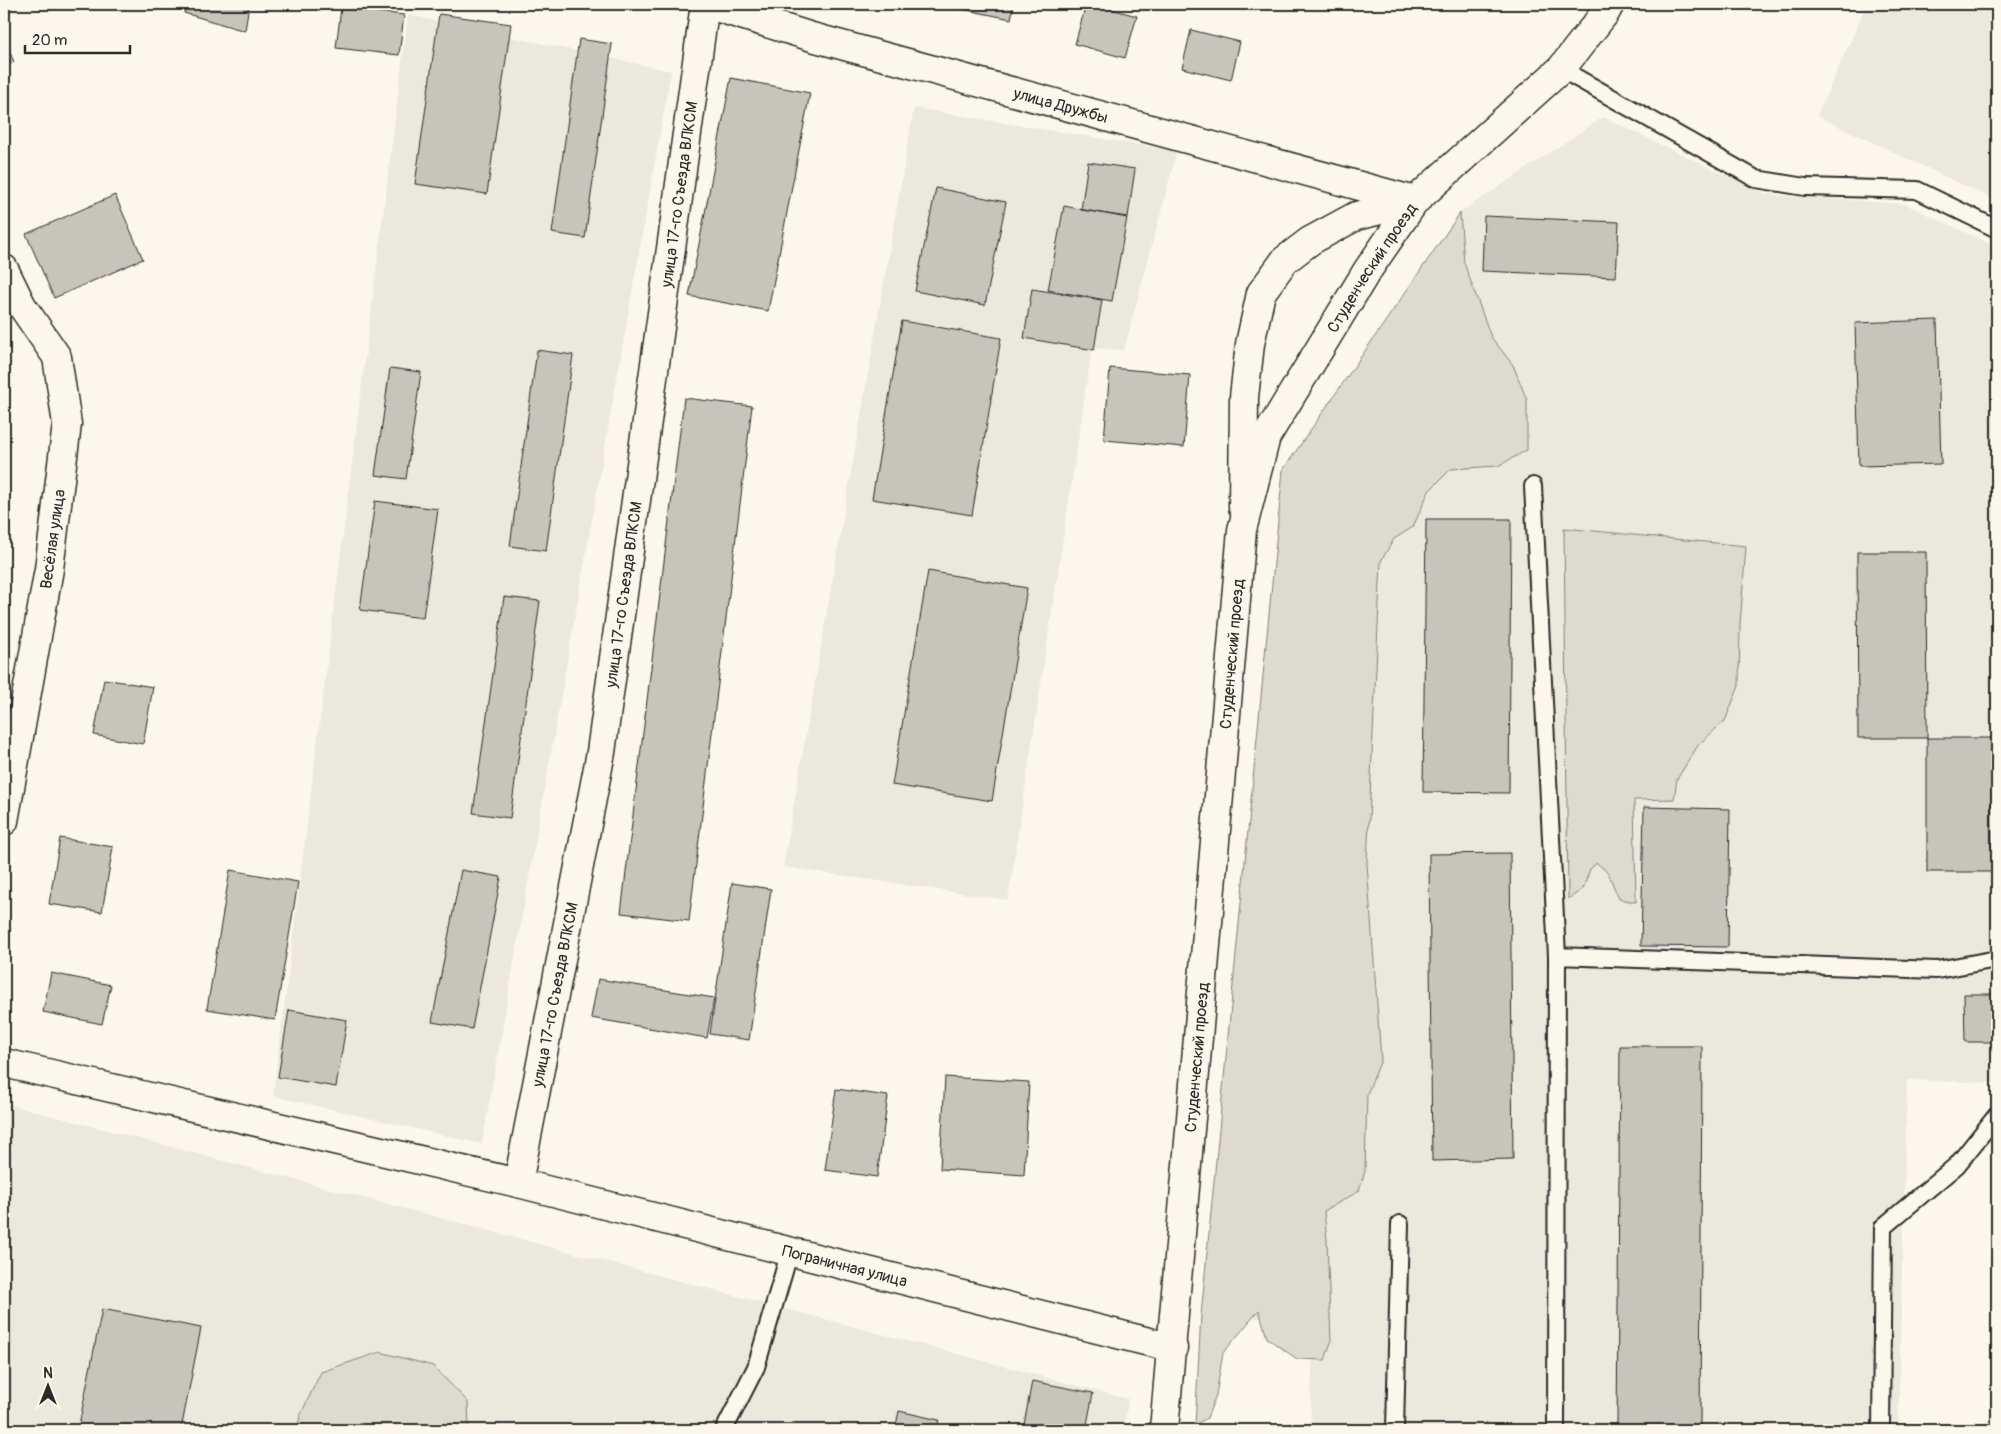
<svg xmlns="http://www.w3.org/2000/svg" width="2001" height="1434" viewBox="0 0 2001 1434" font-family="Pangolin,sans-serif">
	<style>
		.built { fill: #ebe8de }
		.green { fill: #dddad0; stroke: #84827e }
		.building { fill: #c7c4bc; stroke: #2b2b2b }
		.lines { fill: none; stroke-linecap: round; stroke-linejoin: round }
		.lane-casing { stroke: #2b2b2b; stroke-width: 20 }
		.street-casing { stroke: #2b2b2b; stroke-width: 31 }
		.secondary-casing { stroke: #2b2b2b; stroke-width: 31 }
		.lane { stroke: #fbf7ec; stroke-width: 16 }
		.street { stroke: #fbf7ec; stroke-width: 28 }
		.secondary { stroke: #fbf7ec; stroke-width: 28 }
		.labels { text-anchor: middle; stroke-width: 5; stroke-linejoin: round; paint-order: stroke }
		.street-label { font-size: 16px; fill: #2b2b2b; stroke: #fbf7ec }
	</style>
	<rect width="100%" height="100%" fill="#fbf7ec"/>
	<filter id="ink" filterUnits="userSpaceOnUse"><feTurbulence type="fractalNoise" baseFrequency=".02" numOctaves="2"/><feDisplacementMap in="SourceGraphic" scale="10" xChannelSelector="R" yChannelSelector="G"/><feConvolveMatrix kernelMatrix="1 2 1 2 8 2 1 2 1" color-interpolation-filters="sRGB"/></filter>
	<g filter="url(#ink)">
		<path class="built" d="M 1867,4 L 1997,4 L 1997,201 L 1817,116 Z
			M 408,15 L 671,71 L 482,1144 L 273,1096 Z
			M 914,108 L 1177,151 L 1124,350 L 1092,348 L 1008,900 L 783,867 Z
			M 1603,117 L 1765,194 L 1905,204 L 1997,247 L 1997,1083 L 1907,1080 L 1898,1430 L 1310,1430 L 1314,1321 L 1201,1315 L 1283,470 L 1460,213 Z
			M 4,1103 L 1128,1399 L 1124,1430 L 4,1430 Z"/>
		<path class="green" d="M 1460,213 L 1464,263 L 1491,337 L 1513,365 L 1527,400 L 1527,450 L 1498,466 L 1451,469 L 1429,491 L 1413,527 L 1394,539 L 1381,561 L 1367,863 L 1381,1060 L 1367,1094 L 1365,1171 L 1359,1191 L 1324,1211 L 1327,1240 L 1331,1342 L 1325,1360 L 1297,1359 L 1267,1338 L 1259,1310 L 1223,1353 L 1216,1395 L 1207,1418 L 1195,1425 L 1201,1315 L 1283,470 Z
			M 1564,528 L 1746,546 L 1740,625 L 1739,686 L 1725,721 L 1699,744 L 1677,779 L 1674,799 L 1634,800 L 1636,902 L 1619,899 L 1608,873 L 1597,863 L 1590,869 L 1583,889 L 1568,899 Z
			M 380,1352 L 433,1366 L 468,1402 L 469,1430 L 297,1430 L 300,1416 L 321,1372 Z"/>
		<path class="building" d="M 186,4 L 249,4 L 245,31 L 184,13 Z
			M 957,4 L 1014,4 L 1011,19 L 957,8 Z
			M 1086,4 L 1092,4 L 1137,16 L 1125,58 L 1075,44 Z
			M 341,8 L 404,15 L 399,55 L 336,48 Z
			M 439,14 L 511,24 L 487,194 L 415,184 Z
			M 1191,30 L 1240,42 L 1231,80 L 1182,68 Z
			M 4,39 L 14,62 L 4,66 Z
			M 579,39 L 612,44 L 585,238 L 552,233 Z
			M 731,78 L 810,93 L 768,311 L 689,296 Z
			M 1088,162 L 1135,169 L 1128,217 L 1081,210 Z
			M 936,188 L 1006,202 L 985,305 L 915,291 Z
			M 115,195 L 143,259 L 54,298 L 26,234 Z
			M 1064,206 L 1127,218 L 1112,301 L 1048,290 Z
			M 1484,216 L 1619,222 L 1616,277 L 1482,271 Z
			M 1032,289 L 1102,300 L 1094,350 L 1024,338 Z
			M 1937,320 L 1941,464 L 1859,466 L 1855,323 Z
			M 902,321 L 1001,338 L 972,515 L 872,499 Z
			M 537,350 L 573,355 L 546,551 L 510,546 Z
			M 390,368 L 421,372 L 406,479 L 375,475 Z
			M 1110,368 L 1190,375 L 1184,447 L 1104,440 Z
			M 684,398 L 752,406 L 689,921 L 621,913 Z
			M 375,501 L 438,509 L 423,618 L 360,610 Z
			M 1426,519 L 1511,519 L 1509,793 L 1423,792 Z
			M 1857,552 L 1926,552 L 1927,738 L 1858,738 Z
			M 928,571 L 1027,588 L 992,801 L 892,785 Z
			M 504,597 L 540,601 L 510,818 L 473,813 Z
			M 104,679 L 153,687 L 143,744 L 94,735 Z
			M 1927,738 L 1991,738 L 1992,872 L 1927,872 Z
			M 1644,807 L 1730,809 L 1728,947 L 1641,946 Z
			M 60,838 L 113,847 L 102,912 L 49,904 Z
			M 1510,853 L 1513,1159 L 1432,1161 L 1429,854 Z
			M 230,870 L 298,882 L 275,1020 L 207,1009 Z
			M 461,870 L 501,877 L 472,1029 L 432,1022 Z
			M 732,883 L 771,889 L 749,1040 L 710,1034 Z
			M 51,973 L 111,985 L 102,1024 L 43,1012 Z
			M 598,979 L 714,998 L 707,1038 L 591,1018 Z
			M 1964,994 L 1997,994 L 1997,1042 L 1965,1042 Z
			M 289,1010 L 347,1020 L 336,1087 L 278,1077 Z
			M 1620,1046 L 1702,1046 L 1700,1430 L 1617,1430 Z
			M 945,1077 L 1029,1082 L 1024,1175 L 940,1169 Z
			M 836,1089 L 888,1096 L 877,1177 L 825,1170 Z
			M 102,1309 L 201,1328 L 181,1430 L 78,1430 Z
			M 1032,1381 L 1093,1393 L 1086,1430 L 1023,1430 Z
			M 899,1411 L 939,1420 L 936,1430 L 895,1430 Z"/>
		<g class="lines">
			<g class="lane-casing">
				<path id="lane" d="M 1561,69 L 1756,179 L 1805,187 L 1917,190 L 1997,229
					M 1533,486 L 1557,956
					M 724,1430 L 756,1367 L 790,1251
					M 1395,1430 L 1400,1224
					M 1556,1430 L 1557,956 L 1937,970 L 1997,959
					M 1881,1430 L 1883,1227 L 1957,1165 L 1997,1115"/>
			</g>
			<g class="street-casing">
				<g id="street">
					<path id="s1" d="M 706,4 L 812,37 L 1415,201"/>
					<path d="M 4,269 L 22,306 L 57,357 L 67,424 L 49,569 L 4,821"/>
					<path d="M 1243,507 L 1244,397 L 1250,344 L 1261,293 L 1285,260 L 1310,241 L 1356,216 L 1414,202"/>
					<path id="s2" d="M 4,1063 L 518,1183 L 1173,1348"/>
					<path id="s3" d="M 518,1183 L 601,752 L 705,4"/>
				</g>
			</g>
			<g class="secondary-casing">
				<g id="secondary">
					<path id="s4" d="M 1164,1430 L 1242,530 L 1266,437 L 1367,271 L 1415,201 L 1561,69 L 1605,13 L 1610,4"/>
				</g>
			</g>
			<use href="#lane" class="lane"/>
			<use href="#street" class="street"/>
			<use href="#secondary" class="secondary"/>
		</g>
	</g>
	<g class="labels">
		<g class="street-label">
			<text dy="6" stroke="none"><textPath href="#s1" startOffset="369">улица Дружбы</textPath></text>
			<text dy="6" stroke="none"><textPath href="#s3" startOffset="1002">улица 17-го Съезда ВЛКСМ</textPath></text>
			<text dy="6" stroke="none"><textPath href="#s4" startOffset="1199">Студенческий проезд</textPath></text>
			<text transform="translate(52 539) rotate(-82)" y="6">Весёлая улица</text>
			<text dy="6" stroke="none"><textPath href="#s3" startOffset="598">улица 17-го Съезда ВЛКСМ</textPath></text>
			<text dy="6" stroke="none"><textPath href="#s4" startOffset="779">Студенческий проезд</textPath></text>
			<text dy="6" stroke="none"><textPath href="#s3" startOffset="192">улица 17-го Съезда ВЛКСМ</textPath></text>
			<text dy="6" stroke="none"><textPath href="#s4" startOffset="374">Студенческий проезд</textPath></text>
			<text dy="6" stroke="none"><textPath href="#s2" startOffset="865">Пограничная улица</textPath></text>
		</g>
	</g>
	<rect width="2001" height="1434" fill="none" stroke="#fbf7ec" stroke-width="20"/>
	<rect x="10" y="10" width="1981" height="1414" fill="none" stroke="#2b2b2b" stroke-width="2" filter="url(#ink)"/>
	<g transform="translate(48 1386)" stroke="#fbf7ec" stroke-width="4" paint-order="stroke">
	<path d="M0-4L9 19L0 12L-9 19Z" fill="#2b2b2b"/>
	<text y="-8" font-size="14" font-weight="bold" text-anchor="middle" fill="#2b2b2b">N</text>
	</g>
	<path d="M25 45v8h105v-8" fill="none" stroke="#2b2b2b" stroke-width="2.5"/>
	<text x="32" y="45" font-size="15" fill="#2b2b2b" stroke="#fbf7ec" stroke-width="4" paint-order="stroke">20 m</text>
</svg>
